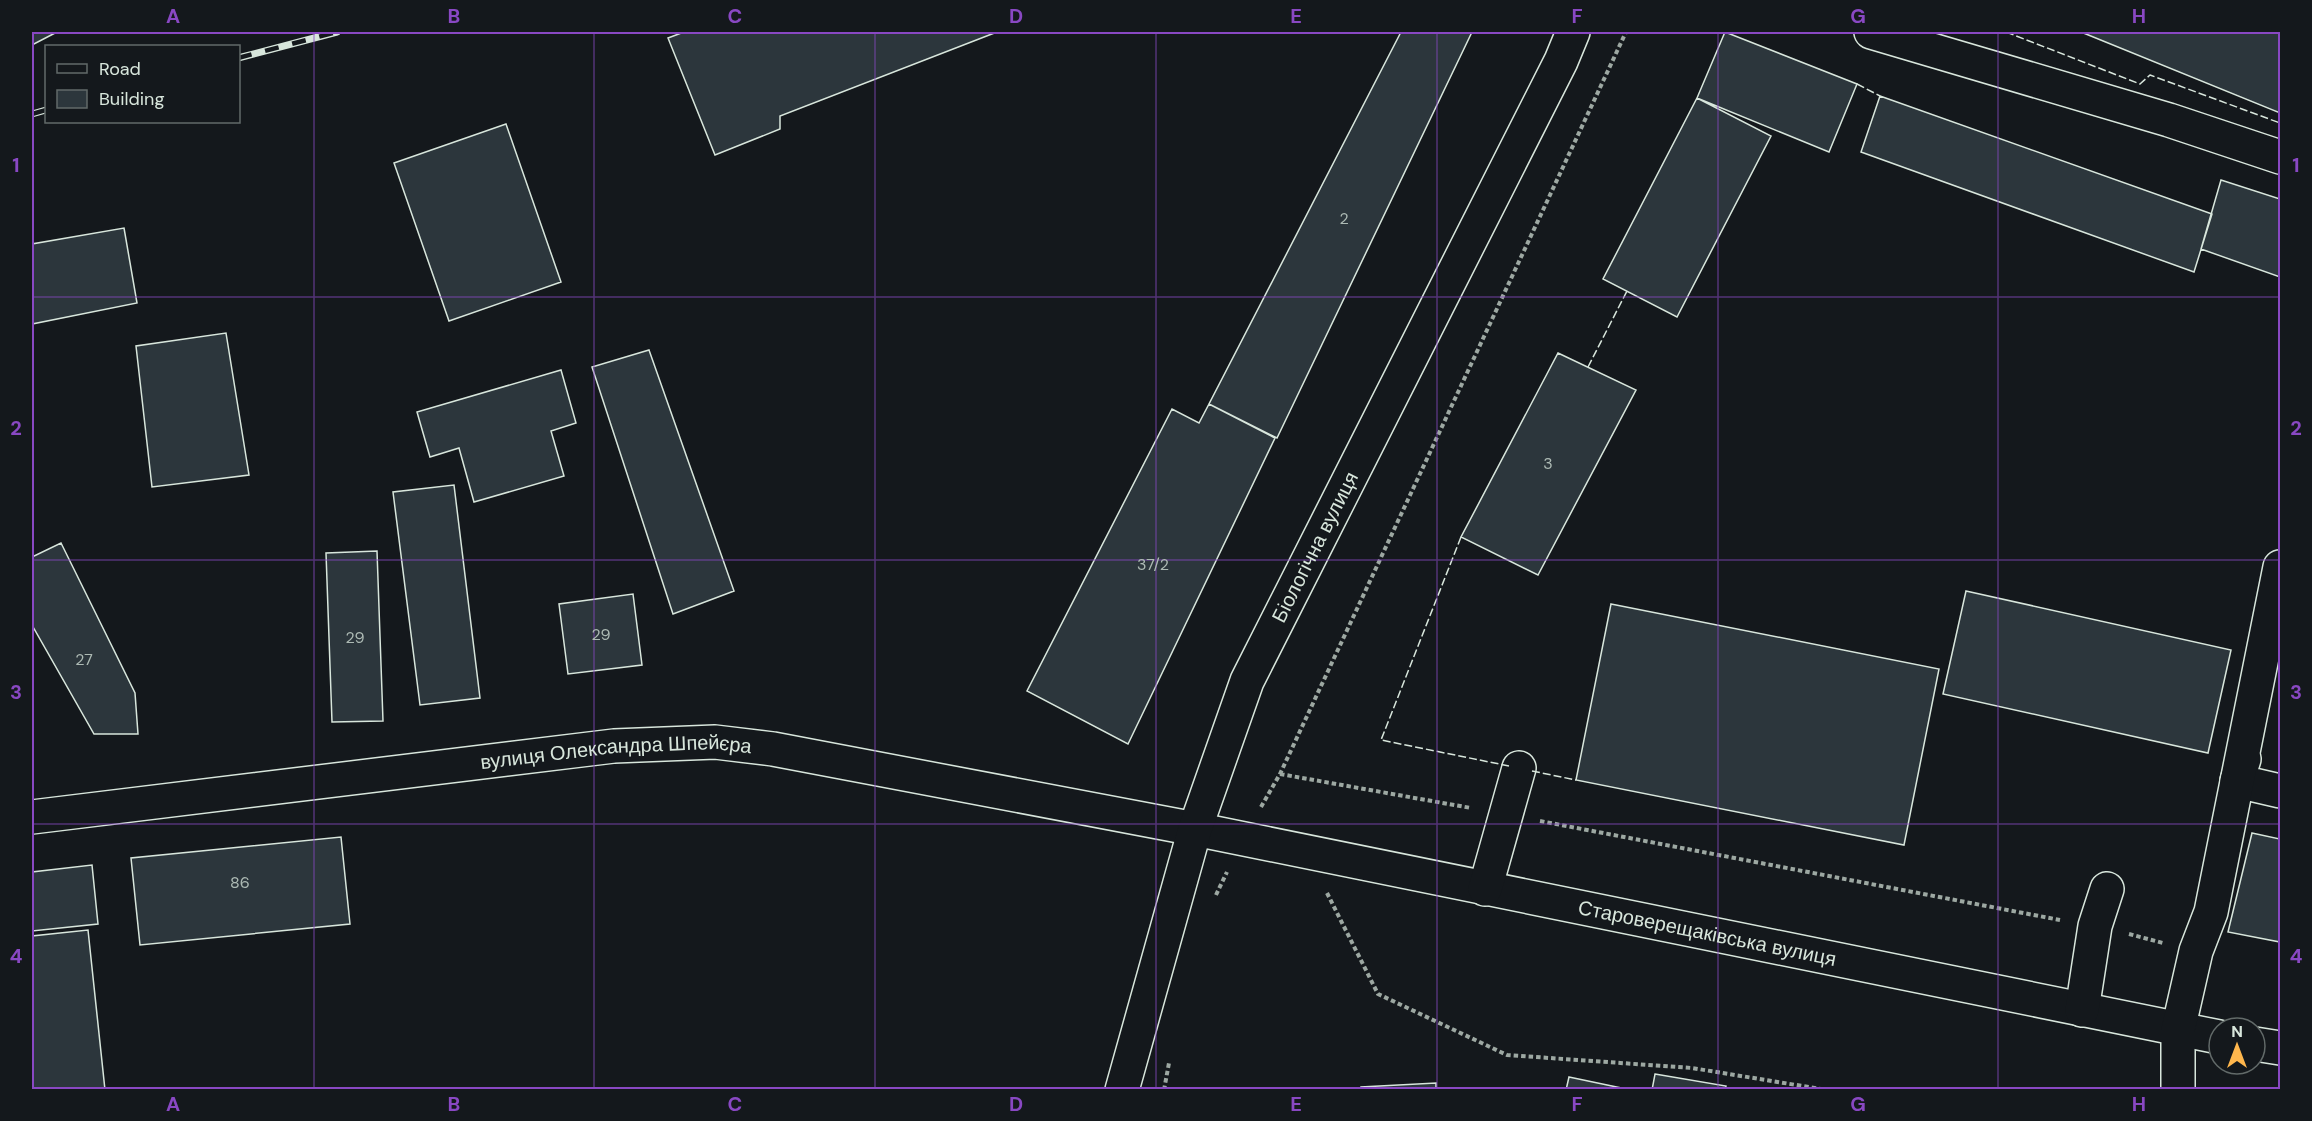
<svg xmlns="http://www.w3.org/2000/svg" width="2312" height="1121" viewBox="0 0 2312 1121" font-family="'DM Sans',sans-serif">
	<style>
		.building { fill: #2c363c; stroke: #d8e6dc; stroke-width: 1.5 }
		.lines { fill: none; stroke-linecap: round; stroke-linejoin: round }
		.minor-casing { stroke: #d8e6dc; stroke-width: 36 }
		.path { stroke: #9da8a2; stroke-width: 4; stroke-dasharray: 4.5 3; stroke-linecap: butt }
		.minor { stroke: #14181c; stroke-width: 33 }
		.rail-casing { stroke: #d8e6dc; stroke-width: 7 }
		.rail { stroke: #14181c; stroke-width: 4.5; stroke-dasharray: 14; stroke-linecap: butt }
		.fence { stroke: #d8e6dc; stroke-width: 1.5; stroke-dasharray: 8 3; stroke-linecap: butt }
		.grid { fill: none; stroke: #8948c3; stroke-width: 1.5; stroke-opacity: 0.55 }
		.labels { text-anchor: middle; stroke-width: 4.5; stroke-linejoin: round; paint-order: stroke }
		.number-label { font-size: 16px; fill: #adbab4 }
		.street-label { font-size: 20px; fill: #d8e6dc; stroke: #14181c }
		.neatline { fill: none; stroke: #8948c3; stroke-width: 2 }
		.grid-label { font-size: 20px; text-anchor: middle; font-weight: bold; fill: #8948c3 }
	</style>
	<rect width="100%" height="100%" fill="#14181c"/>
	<path class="building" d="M 32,32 L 57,32 L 32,45 Z
		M 684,32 L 997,32 L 780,116 L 780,129 L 715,155 L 668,38 Z
		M 1401,32 L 1472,32 L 1277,438 L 1209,404 Z
		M 1725,32 L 1857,84 L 1829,152 L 1697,98 Z
		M 2081,32 L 2280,32 L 2280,113 Z
		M 1880,96 L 2212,214 L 2194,272 L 1861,152 Z
		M 1697,98 L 1771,136 L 1677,317 L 1603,279 Z
		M 506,124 L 561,282 L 449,321 L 394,163 Z
		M 2221,180 L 2280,199 L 2280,277 L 2201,249 Z
		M 124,228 L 137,303 L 32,324 L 32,244 Z
		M 226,333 L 249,475 L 152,487 L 136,346 Z
		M 649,350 L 734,591 L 673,614 L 592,367 Z
		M 1558,353 L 1636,390 L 1538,575 L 1461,537 Z
		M 561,370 L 576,423 L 551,431 L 564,476 L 474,502 L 459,448 L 430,457 L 417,412 Z
		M 1209,404 L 1275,438 L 1128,744 L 1027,691 L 1172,409 L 1199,423 Z
		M 454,485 L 480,698 L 420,705 L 393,492 Z
		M 61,543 L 135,693 L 138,734 L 94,734 L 32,625 L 32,557 Z
		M 377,551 L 383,721 L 332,722 L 326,553 Z
		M 1966,591 L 2231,650 L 2208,753 L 1943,694 Z
		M 633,594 L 642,665 L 568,674 L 559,604 Z
		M 1611,604 L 1939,669 L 1904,845 L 1576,780 Z
		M 2252,833 L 2280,839 L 2280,942 L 2228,932 Z
		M 341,837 L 350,924 L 140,945 L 131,858 Z
		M 92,865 L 98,924 L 32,931 L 32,872 Z
		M 88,930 L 105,1090 L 32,1090 L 32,936 Z
		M 1655,1074 L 1726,1086 L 1725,1090 L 1652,1090 Z
		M 1569,1077 L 1631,1090 L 1566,1090 Z
		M 1436,1083 L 1436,1090 L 1361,1090 L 1361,1087 Z"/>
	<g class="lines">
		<g class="minor-casing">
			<g id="minor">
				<path d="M 1871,32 L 2169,120 L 2280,157"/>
				<path d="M 2244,759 L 2237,781 L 2280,791"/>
				<path id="s1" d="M 32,817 L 614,746 L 715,742 L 773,749 L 1195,829 L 2219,1037"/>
				<path d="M 1485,889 L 1519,768"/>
				<path d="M 2082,1010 L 2095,926 L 2107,889"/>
				<path d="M 2255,1044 L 2280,1048"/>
				<path id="s2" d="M 1122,1090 L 1195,829 L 1247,681 L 1561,61 L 1573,32"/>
				<path d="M 2178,1090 L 2178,1030 L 2196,951 L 2211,912 L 2280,567"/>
			</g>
		</g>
		<path class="path" d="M 1280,774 L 1471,808
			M 1261,807 L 1280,774 L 1626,32
			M 1540,821 L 2060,920
			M 1327,893 L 1378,994 L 1507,1055 L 1692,1068 L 1827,1090
			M 1216,895 L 1227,872
			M 2129,934 L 2163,943
			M 1164,1090 L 1169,1063"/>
		<use href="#minor" class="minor"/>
		<g class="rail-casing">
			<path id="rail" d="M 238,58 L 337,32
				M 32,114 L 46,110"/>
		</g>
		<use href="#rail" class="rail"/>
		<path class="fence" d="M 2006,32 L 2140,84 L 2150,75 L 2280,123
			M 1857,84 L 1880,96
			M 1588,367 L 1627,291
			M 1461,537 L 1381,740 L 1509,766
			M 1532,771 L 1576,780"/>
	</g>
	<path class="grid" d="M 314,32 L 314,1090M 594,32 L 594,1090M 875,32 L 875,1090M 1156,32 L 1156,1090M 1437,32 L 1437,1090M 1718,32 L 1718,1090M 1998,32 L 1998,1090M 32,297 L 2280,297M 32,560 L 2280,560M 32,824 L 2280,824"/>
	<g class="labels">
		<g class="number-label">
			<text x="1344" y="224">2</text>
			<text x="1548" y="469">3</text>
			<text x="1153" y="570">37/2</text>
			<text x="601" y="640">29</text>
			<text x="355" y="643">29</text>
			<text x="84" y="665">27</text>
			<text x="240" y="888">86</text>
		</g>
		<g class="street-label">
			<text dy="7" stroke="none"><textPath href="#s2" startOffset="578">Біологічна вулиця</textPath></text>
			<text dy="7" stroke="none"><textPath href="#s1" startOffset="588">вулиця Олександра Шпейєра</textPath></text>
			<text dy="7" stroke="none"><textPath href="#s1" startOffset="1698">Староверещаківська вулиця</textPath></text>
		</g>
	</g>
	<rect width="2312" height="1121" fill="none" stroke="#14181c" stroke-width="66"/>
	<rect x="45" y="45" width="195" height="78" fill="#14181c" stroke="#626a69" stroke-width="1.5"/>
	<rect x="57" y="64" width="30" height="9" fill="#14181c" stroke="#626a69" stroke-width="1.5"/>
	<text x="99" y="75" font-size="18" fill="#d8e6dc">Road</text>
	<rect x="57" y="90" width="30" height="18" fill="#2c363c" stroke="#626a69" stroke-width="1.5"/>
	<text x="99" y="105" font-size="18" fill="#d8e6dc">Building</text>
	<g transform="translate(2237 1046)"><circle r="28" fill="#14181c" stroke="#626a69" stroke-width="1.5"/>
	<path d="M0-4.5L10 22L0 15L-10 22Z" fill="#ffb74d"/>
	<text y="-9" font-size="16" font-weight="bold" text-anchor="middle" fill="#d8e6dc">N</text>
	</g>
	<rect x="33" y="33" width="2246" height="1055" class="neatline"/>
	<g class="grid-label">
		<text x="173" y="23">A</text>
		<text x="454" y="23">B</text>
		<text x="735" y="23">C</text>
		<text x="1016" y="23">D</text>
		<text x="1296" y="23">E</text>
		<text x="1577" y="23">F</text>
		<text x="1858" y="23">G</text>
		<text x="2139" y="23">H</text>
		<text x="16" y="172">1</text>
		<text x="2296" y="172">1</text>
		<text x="16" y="435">2</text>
		<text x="2296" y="435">2</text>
		<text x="16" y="699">3</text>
		<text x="2296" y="699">3</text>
		<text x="16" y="963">4</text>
		<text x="2296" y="963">4</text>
		<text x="173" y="1111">A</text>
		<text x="454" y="1111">B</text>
		<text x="735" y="1111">C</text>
		<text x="1016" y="1111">D</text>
		<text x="1296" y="1111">E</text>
		<text x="1577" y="1111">F</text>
		<text x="1858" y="1111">G</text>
		<text x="2139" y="1111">H</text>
	</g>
</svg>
